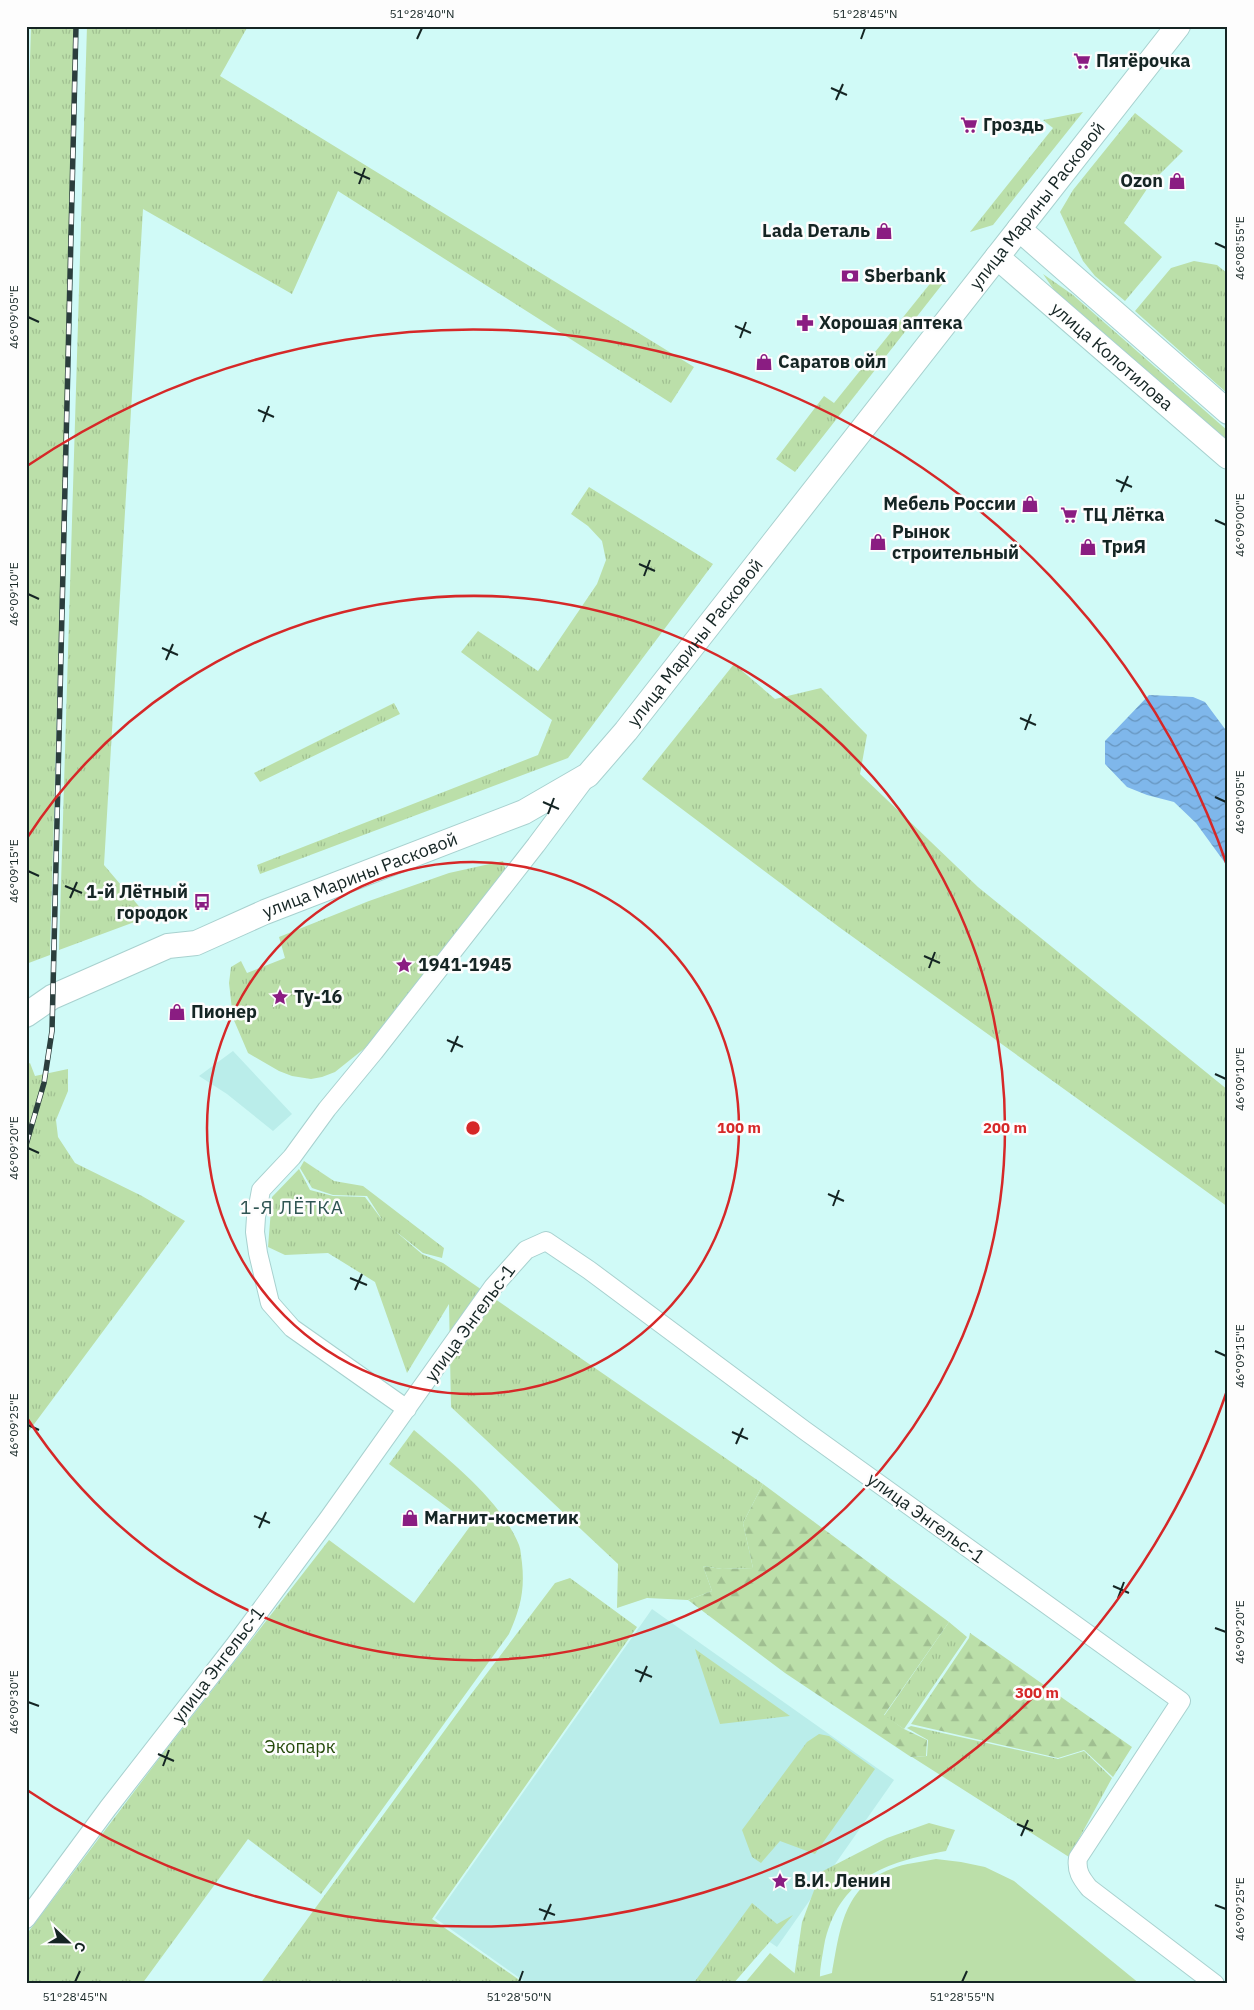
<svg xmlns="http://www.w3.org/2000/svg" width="1254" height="2010" viewBox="0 0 1254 2010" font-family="'IBM Plex Sans',sans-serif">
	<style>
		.built { fill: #baedea }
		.grass { fill: url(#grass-tufts) }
		.forest { fill: url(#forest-firs) }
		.pitch { fill: #bbdfa9 }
		.water { fill: url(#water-waves) }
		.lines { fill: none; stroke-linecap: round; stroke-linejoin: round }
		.street-casing { stroke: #a8d1cf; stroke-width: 20 }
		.secondary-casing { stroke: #a8d1cf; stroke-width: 26 }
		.street { stroke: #fff; stroke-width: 18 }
		.secondary { stroke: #fff; stroke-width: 24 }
		.rail-casing { stroke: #2b3e3d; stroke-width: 5.5 }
		.rail { stroke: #fdfdfd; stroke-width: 4; stroke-dasharray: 11; stroke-linecap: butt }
		.ticks { fill: none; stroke: #152524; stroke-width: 2 }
		.ring { fill: none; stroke: #d62828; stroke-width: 2.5 }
		.labels { text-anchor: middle; stroke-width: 5; stroke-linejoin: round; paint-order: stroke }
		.poi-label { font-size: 18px; font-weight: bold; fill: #152524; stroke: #fdfdfd; text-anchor: start }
		.street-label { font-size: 18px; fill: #152524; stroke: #fdfdfd }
		.park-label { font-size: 18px; fill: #254b0a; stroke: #fdfdfd }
		.neighbourhood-label { font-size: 19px; letter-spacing: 1px; fill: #2f5553; stroke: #fdfdfd }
		.centre { fill: #d62828; stroke: #fdfdfd; stroke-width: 2.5 }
		.ring-label { font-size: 15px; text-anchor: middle; font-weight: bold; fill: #d62828; stroke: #fdfdfd; stroke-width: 5; stroke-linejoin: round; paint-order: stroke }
		.neatline { fill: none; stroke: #152524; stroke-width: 2 }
		.ticks-label { font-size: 12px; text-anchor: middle; fill: #152524 }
	</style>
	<defs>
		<pattern id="grass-tufts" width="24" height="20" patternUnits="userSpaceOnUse" patternTransform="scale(1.25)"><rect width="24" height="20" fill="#bbdfa9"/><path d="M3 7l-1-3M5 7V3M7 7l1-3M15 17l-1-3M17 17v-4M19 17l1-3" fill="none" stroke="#a0bf91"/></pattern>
		<pattern id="forest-firs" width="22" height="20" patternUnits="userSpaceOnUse" patternTransform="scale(1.25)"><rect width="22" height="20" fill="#bbdfa9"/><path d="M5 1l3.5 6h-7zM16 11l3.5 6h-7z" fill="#a0bf91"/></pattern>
		<pattern id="water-waves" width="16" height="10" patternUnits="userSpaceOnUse" patternTransform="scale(1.25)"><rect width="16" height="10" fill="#7fb7eb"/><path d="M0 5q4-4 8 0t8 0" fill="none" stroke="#6795be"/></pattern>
	</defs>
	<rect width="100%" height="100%" fill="#d0faf7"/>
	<path class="built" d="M 233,1051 L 292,1114 L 273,1131 L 227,1094 L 199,1076 Z
		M 652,1609 L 894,1780 L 777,1947 L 761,1936 L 727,1984 L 528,1984 L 435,1918 Z"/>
	<path class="grass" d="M 31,26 L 76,26 L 50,955 L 26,964 L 26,200 Z
		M 87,26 L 248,26 L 220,76 L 694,367 L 671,403 L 338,191 L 292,294 L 143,209 L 104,865 L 148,917 L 59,950 Z
		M 1083,112 L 993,225 L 970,232 L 1053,128 L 1043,120 Z
		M 1135,113 L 1183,151 L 1151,183 L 1124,223 L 1162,257 L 1125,301 L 1095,276 L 1083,261 L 1060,212 L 1073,190 Z
		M 1194,261 L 1217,265 L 1228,274 L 1228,394 L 1135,311 L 1171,268 Z
		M 1043,274 L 1073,295 L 1228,431 L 1228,446 L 1063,303 Z
		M 937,275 L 944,282 L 795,472 L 776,459 L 824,396 L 834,403 Z
		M 589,487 L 713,564 L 568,758 L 260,874 L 257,865 L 538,755 L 552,720 L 461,652 L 478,631 L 538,671 L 597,584 L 606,560 L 602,541 L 588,526 L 571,514 Z
		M 734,664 L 775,699 L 821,688 L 867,735 L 860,774 L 978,887 L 1228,1090 L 1228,1207 L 839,927 L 642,779 Z
		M 394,703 L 400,714 L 260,782 L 254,773 Z
		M 503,861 L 506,871 L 375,1040 L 335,1072 L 322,1077 L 311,1079 L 292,1076 L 279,1071 L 248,1053 L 233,1018 L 229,983 L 231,967 L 241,961 L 247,973 L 285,958 L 279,937 L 369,901 L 449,873 Z
		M 30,1063 L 35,1076 L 68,1069 L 68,1091 L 56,1120 L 58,1137 L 75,1163 L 142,1196 L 185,1221 L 26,1435 L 26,1065 Z
		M 304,1161 L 334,1181 L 363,1186 L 444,1248 L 442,1258 L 423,1253 L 394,1230 L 422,1254 L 443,1263 L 763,1484 L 743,1523 L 753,1568 L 722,1569 L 703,1566 L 712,1591 L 688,1600 L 647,1598 L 617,1608 L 618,1564 L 451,1407 L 449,1304 L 407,1373 L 375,1282 L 328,1253 L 285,1255 L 268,1247 L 272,1197 L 299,1169 L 310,1190 L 333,1196 L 365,1197 L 383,1221 L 367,1196 L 333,1195 L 312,1188 L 300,1168 Z
		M 414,1430 C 450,1461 500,1499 519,1545 C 521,1550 521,1557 522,1563 C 525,1591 520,1609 509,1634 L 321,1894 L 248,1839 L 142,1984 L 26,1984 L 26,1935 L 158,1760 L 329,1540 L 414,1603 L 471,1525 L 389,1464 Z
		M 570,1578 L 637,1627 L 432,1919 L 525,1984 L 260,1984 L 469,1697 L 555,1583 Z
		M 949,1622 L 967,1637 L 904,1729 L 884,1716 Z
		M 695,1649 L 790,1716 L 720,1724 Z
		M 911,1726 L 1058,1759 L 1084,1751 L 1112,1778 L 1069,1857 L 912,1757 L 927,1756 L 928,1740 L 907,1728 Z
		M 819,1734 L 829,1736 L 875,1769 L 815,1854 L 780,1841 L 761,1863 L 752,1857 L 742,1830 L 807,1742 Z
		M 929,1823 L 955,1830 L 946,1851 C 885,1862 838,1878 824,1946 C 822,1959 819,1971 820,1984 L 793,1984 L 802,1922 L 821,1872 L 887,1838 Z
		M 752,1903 L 777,1924 L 793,1915 L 733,1984 L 693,1984 Z"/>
	<path class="forest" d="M 763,1484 L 949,1622 L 884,1715 L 904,1729 L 927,1740 L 926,1756 L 911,1757 L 785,1673 L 688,1600 L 712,1591 L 703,1566 L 722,1569 L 753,1568 L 743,1523 Z
		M 970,1633 L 1132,1747 L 1113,1777 L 1084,1750 L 1058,1758 L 911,1724 L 969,1638 Z"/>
	<path class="pitch" d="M 936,1859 L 961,1862 L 985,1867 L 1014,1881 L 1140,1984 L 744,1984 L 770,1953 L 804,1981 L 832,1973 C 840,1930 843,1887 891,1869 C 905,1863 922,1862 936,1859 Z"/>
	<path class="water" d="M 1149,695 L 1193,697 L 1205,702 L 1228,733 L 1228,867 L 1196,823 L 1174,802 L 1147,795 L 1127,787 L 1105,764 L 1105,741 Z"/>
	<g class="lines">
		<g class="street-casing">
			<path id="street" d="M 407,1409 L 292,1328 L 270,1303 L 258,1253 L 255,1232 L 256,1217 L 261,1190 L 292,1157 L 327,1109 L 374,1052 L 536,845 L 583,782
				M 26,1919 L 108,1808 L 234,1646 L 328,1519 L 493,1287 L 526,1250 L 546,1241 L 589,1270 L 804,1430 L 1181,1701 L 1078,1858 C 1076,1871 1081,1878 1089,1888 L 1215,1984"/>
		</g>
		<g class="secondary-casing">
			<g id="secondary">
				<path d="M 1019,229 L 1228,412"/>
				<path id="s1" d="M 997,257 L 1228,457"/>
				<path id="s2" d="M 26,1015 L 52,997 L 168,946 L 196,943 L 265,912 L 524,812 L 588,775 L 626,731 L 1178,26"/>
			</g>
		</g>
		<use href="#street" class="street"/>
		<use href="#secondary" class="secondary"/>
		<g class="rail-casing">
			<path id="rail" d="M 26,1145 L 44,1083 L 52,1031 L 76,26"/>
		</g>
		<use href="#rail" class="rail"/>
	</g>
	<path class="ticks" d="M 417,39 L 422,28M 861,39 L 865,28M 831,88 L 847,95M 836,100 L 843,84M 354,172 L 370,179M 359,184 L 365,168M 1215,243 L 1226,248M 28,317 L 39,322M 735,326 L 751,333M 740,338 L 746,322M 258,410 L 274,417M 263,422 L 269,406M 1116,480 L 1132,487M 1121,492 L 1128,476M 1215,520 L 1226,525M 639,564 L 655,571M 644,576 L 650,560M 28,594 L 39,599M 162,648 L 178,655M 166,660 L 173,644M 1020,718 L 1036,725M 1025,730 L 1031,714M 1215,797 L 1226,802M 543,802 L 559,809M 548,814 L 554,798M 28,871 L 39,876M 65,886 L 82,893M 70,898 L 77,882M 924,956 L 940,963M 929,968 L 935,952M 447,1040 L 463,1047M 451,1052 L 458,1036M 1215,1074 L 1226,1079M 28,1148 L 39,1153M 828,1194 L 844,1201M 833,1206 L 839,1190M 350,1278 L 367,1285M 355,1290 L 362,1274M 1215,1351 L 1226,1356M 28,1425 L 39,1430M 732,1432 L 748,1439M 736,1444 L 743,1428M 254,1516 L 270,1523M 259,1528 L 266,1512M 1113,1586 L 1129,1593M 1118,1598 L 1124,1582M 1215,1628 L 1226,1632M 635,1670 L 652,1677M 640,1682 L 647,1666M 28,1702 L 39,1706M 158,1754 L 174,1761M 163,1766 L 169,1750M 1017,1824 L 1033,1831M 1021,1836 L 1028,1820M 1215,1905 L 1226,1909M 539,1909 L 555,1915M 544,1920 L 551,1904M 75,1982 L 80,1971M 519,1982 L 523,1971M 962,1982 L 967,1971"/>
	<g class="ring">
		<circle cx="473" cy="1128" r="266"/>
		<path d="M27 838A532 532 0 1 1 27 1418"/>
		<path d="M1228 1388A798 798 0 0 1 27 1790M27 466A798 798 0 0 1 1228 868"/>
	</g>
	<defs>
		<g id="supermarket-bare" transform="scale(1.35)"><path d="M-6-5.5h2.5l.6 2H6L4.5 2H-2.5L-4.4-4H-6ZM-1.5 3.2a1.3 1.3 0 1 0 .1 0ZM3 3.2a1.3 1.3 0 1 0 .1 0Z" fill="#8a1d82" stroke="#fdfdfd" stroke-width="2.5" paint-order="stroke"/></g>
		<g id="shop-bare" transform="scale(1.35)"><path d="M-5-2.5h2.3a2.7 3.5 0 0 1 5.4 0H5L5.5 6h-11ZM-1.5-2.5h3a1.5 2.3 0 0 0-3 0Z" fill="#8a1d82" stroke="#fdfdfd" stroke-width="2.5" paint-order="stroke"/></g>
		<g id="bank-bare" transform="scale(1.35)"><path d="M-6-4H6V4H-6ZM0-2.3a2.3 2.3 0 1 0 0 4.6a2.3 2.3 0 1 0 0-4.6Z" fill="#8a1d82" stroke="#fdfdfd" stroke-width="2.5" paint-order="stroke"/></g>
		<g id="pharmacy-bare" transform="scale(1.35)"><path d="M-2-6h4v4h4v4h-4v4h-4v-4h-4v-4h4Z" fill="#8a1d82" stroke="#fdfdfd" stroke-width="2.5" paint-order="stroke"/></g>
		<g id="bus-bare" transform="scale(1.35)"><path d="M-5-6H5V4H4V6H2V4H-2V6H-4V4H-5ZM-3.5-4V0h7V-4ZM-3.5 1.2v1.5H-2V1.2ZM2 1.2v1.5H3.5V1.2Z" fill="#8a1d82" stroke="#fdfdfd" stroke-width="2.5" paint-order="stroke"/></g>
		<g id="sight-bare" transform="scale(1.35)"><path d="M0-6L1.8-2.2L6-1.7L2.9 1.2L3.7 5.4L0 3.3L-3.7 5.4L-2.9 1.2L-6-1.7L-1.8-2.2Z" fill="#8a1d82" stroke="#fdfdfd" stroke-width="2.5" paint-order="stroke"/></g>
	</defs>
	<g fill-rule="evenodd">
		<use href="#supermarket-bare" x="1082" y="61"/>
		<use href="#supermarket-bare" x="969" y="125"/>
		<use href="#shop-bare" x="1177" y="181"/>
		<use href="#shop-bare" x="884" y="231"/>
		<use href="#bank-bare" x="850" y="276"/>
		<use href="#pharmacy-bare" x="805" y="323"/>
		<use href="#shop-bare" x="764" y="362"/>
		<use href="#shop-bare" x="1030" y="504"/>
		<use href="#supermarket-bare" x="1069" y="515"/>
		<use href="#shop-bare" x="878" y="542"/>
		<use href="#shop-bare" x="1088" y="547"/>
		<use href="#bus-bare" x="202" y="902"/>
		<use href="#sight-bare" x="404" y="965"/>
		<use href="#sight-bare" x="280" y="997"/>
		<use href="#shop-bare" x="177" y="1012"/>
		<use href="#shop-bare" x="410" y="1518"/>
		<use href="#sight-bare" x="780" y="1881"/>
	</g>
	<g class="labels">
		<g class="poi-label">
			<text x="1096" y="67">Пятёрочка</text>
			<text x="983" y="131">Гроздь</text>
			<text x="1163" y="187" text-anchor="end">Ozon</text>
			<text x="870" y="237" text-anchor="end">Lada Dеталь</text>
			<text x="864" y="282">Sberbank</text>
			<text x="819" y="329">Хорошая аптека</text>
			<text x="778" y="368">Саратов ойл</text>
			<text x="1016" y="510" text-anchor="end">Мебель России</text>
			<text x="1083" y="521">ТЦ Лётка</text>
			<text x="892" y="538">Рынок<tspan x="892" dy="21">строительный</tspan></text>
			<text x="1102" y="553">ТриЯ</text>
			<text x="188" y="898" text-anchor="end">1-й Лётный<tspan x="188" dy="21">городок</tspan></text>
			<text x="418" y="971">1941-1945</text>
			<text x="294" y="1003">Ту-16</text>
			<text x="191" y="1018">Пионер</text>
			<text x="424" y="1524">Магнит-косметик</text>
			<text x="794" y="1887">В.И. Ленин</text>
		</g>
		<g class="street-label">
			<text dy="6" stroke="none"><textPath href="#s2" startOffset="1339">улица Марины Расковой</textPath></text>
			<text dy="6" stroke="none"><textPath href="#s1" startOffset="152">улица Колотилова</textPath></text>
			<text dy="6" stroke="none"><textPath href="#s2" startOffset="784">улица Марины Расковой</textPath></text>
			<text dy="6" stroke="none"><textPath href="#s2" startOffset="364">улица Марины Расковой</textPath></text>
			<text transform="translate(470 1323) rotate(-54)" y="6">улица Энгельс-1</text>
			<text transform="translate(926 1518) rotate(36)" y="6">улица Энгельс-1</text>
			<text transform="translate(218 1665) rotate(-53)" y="6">улица Энгельс-1</text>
		</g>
		<g class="park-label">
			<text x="300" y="1753">Экопарк</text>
		</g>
		<g class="neighbourhood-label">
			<text x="292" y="1214">1-Я ЛЁТКА</text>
		</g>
	</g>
	<circle cx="473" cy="1128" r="8" class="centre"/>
	<g class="ring-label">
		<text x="739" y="1133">100 m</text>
		<text x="1005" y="1133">200 m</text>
		<text x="1037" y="1698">300 m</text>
	</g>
	<rect width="1254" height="2010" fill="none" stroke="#fdfdfd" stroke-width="55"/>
	<g transform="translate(68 1942) rotate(112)" stroke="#fdfdfd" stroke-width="4" paint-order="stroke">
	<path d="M0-4L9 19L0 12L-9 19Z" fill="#152524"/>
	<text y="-8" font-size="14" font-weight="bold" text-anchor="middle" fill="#152524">С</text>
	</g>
	<rect x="28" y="28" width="1198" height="1954" class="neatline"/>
	<g class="ticks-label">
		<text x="422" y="18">51°28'40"N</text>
		<text x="865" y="18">51°28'45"N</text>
		<text transform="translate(1240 248) rotate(-90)" y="4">46°08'55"E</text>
		<text transform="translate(14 317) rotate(-90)" y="4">46°09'05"E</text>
		<text transform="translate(1240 525) rotate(-90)" y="4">46°09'00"E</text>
		<text transform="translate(14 594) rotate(-90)" y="4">46°09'10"E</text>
		<text transform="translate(1240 802) rotate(-90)" y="4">46°09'05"E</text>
		<text transform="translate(14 871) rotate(-90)" y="4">46°09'15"E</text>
		<text transform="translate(1240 1079) rotate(-90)" y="4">46°09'10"E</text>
		<text transform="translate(14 1148) rotate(-90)" y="4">46°09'20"E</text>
		<text transform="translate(1240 1356) rotate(-90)" y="4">46°09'15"E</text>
		<text transform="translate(14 1425) rotate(-90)" y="4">46°09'25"E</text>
		<text transform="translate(1240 1632) rotate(-90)" y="4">46°09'20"E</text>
		<text transform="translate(14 1702) rotate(-90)" y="4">46°09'30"E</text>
		<text transform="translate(1240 1909) rotate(-90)" y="4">46°09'25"E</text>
		<text x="75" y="2001">51°28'45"N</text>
		<text x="519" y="2001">51°28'50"N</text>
		<text x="962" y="2001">51°28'55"N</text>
	</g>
</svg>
